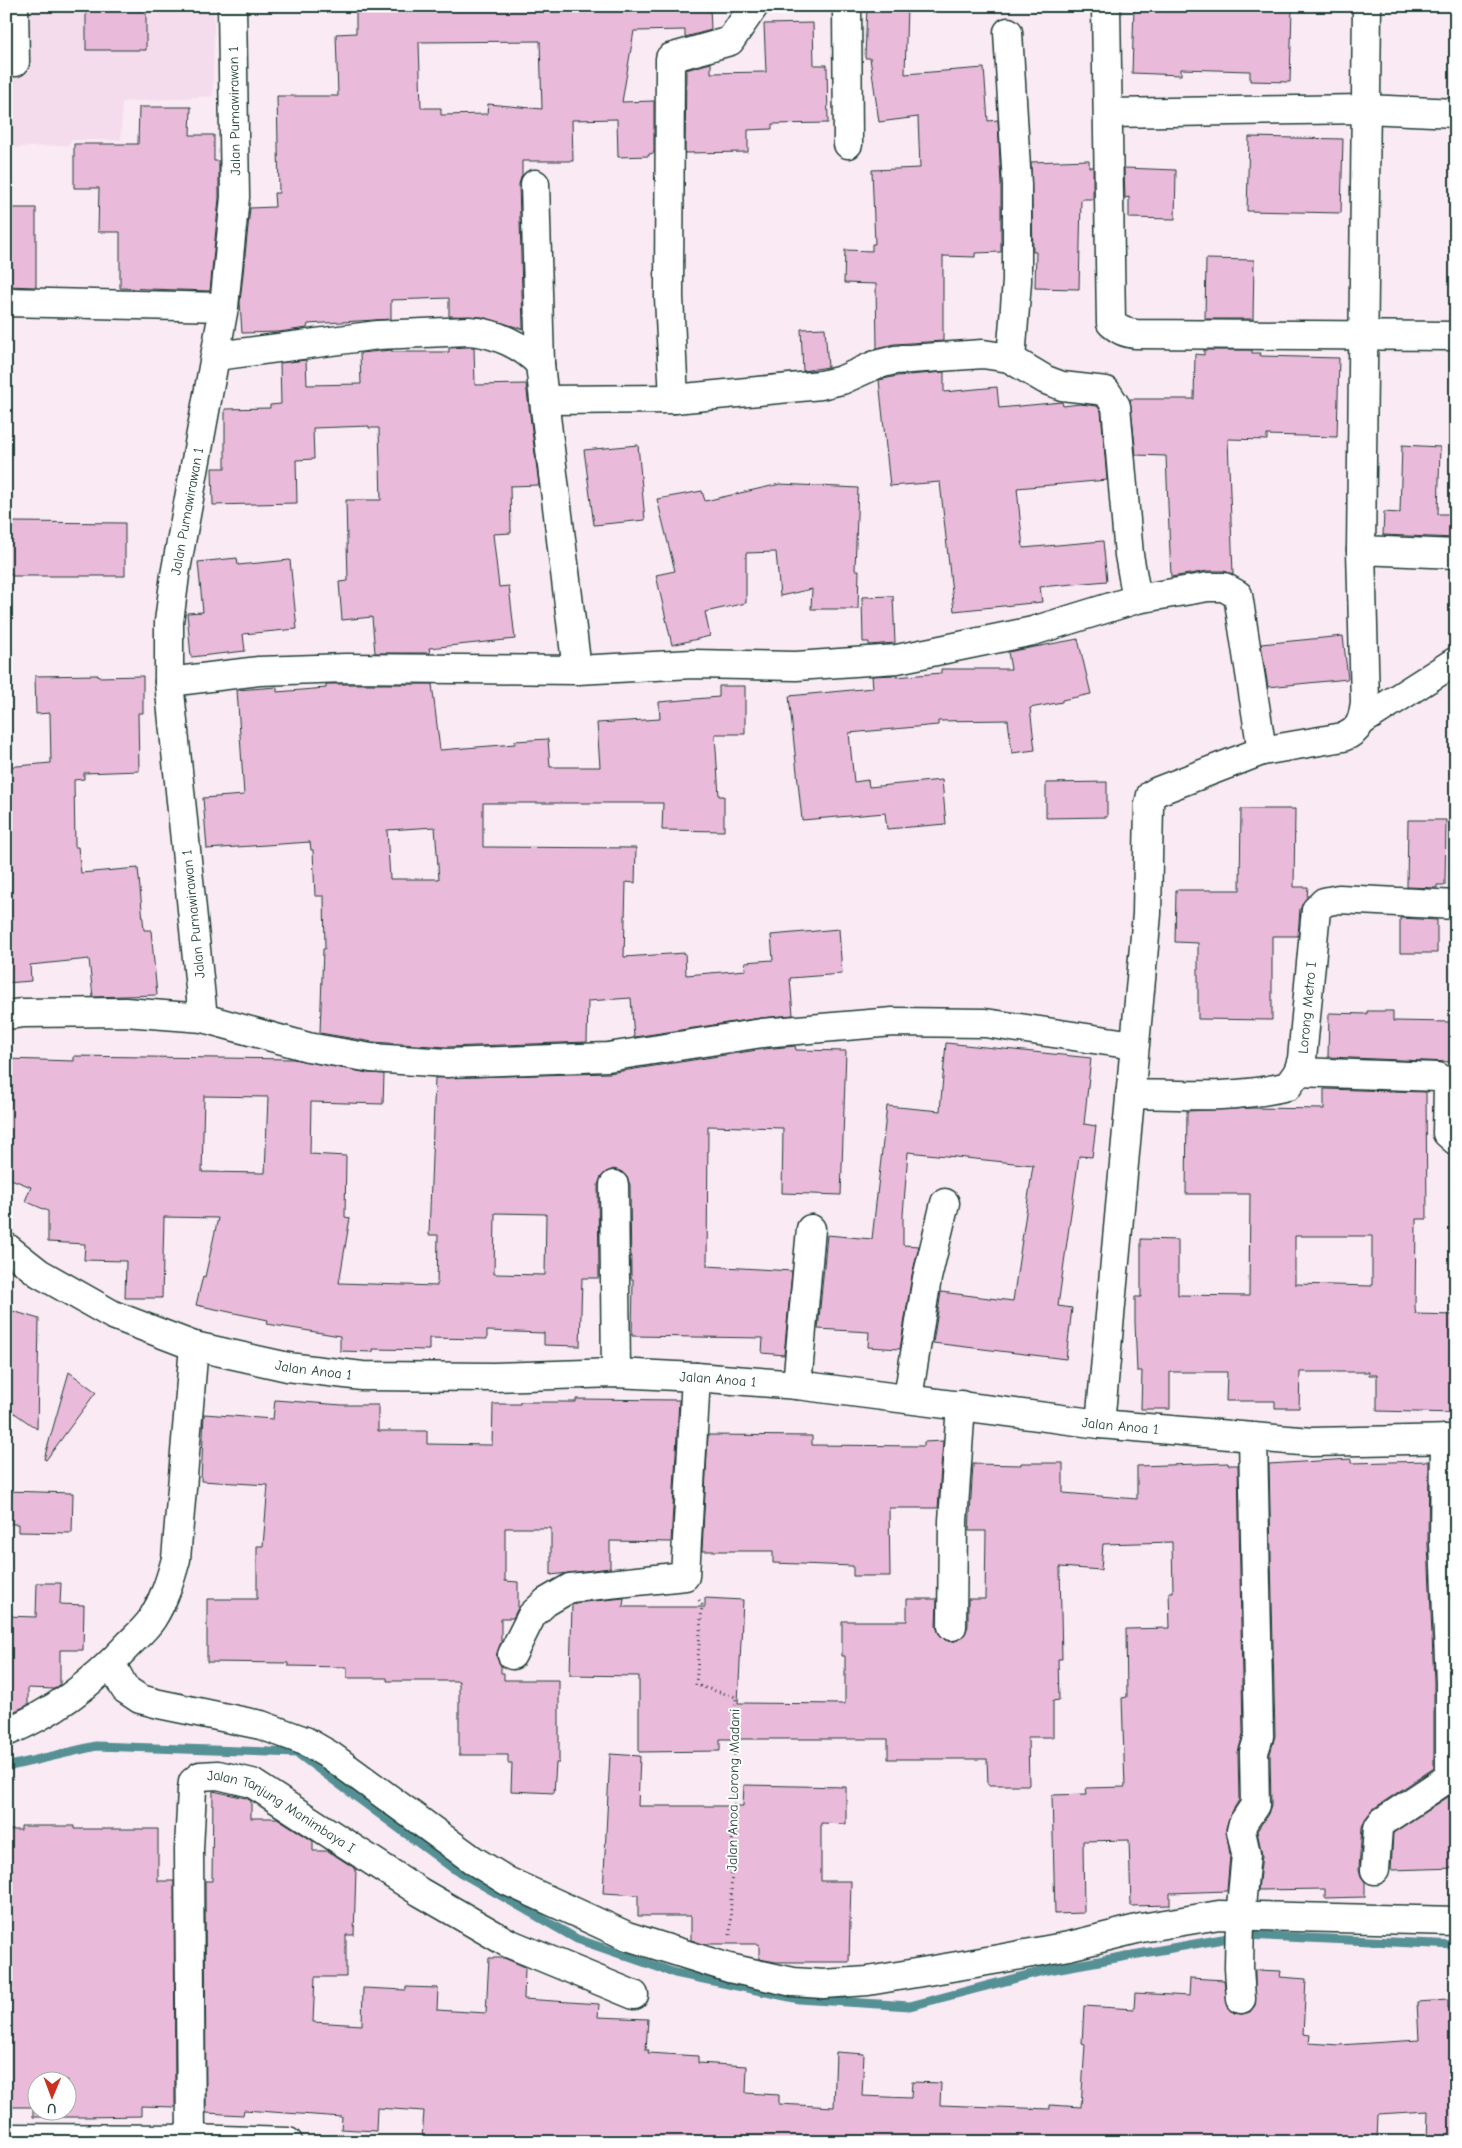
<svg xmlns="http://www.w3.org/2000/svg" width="1462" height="2148" viewBox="0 0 1462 2148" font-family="'Comic Neue',sans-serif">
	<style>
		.built { fill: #f4dcec }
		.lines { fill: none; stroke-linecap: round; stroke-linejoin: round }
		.stream { stroke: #549095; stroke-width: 9 }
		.building { fill: #eabadb; stroke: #1f3d34; fill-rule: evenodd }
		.minor-casing { stroke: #1f3d34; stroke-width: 31 }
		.path { stroke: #1f3d34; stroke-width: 3; stroke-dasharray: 1 4; stroke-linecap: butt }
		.minor { stroke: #fff; stroke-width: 28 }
		.labels { text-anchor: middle; stroke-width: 4; stroke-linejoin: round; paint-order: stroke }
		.street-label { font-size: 14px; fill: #1f3d34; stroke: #fff }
	</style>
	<rect width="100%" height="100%" fill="#f9eaf4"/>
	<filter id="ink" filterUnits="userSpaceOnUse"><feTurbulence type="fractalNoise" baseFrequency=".02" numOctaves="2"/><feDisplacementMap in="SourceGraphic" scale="10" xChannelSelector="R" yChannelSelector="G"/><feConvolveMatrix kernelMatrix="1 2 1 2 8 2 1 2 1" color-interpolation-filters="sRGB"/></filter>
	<g filter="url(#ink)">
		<path class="built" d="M 6,6 L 214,6 L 213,96 L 122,102 L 121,140 L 71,140 L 68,145 L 6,148 Z"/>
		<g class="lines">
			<path class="stream" d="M 6,1767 L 96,1746 L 297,1753 L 451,1867 L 577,1939 L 675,1973 L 799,1999 L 910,2006 L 1043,1971 L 1245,1935 L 1456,1945"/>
		</g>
		<path class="building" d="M 86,6 L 146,6 L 146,50 L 86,50 Z
			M 356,6 L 710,6 L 711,30 L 685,37 L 685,30 L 634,31 L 622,102 L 654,101 L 654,153 L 649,154 L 649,156 L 618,157 L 617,119 L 572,120 L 573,161 L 522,161 L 522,175 L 519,184 L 523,329 L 482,317 L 449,316 L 449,298 L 391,300 L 391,319 L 308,324 L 307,328 L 279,332 L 242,333 L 240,302 L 250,208 L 275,207 L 274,193 L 279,193 L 277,96 L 338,96 L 336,34 L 356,33 ZM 540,41 L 542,109 L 488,104 L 487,114 L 441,115 L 441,108 L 421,108 L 419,42 Z
			M 867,6 L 907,6 L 905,74 L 984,68 L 988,121 L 998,120 L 1001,185 L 1001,252 L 975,253 L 975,257 L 943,256 L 943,341 L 894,344 L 877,348 L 876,284 L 844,283 L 845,250 L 872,251 L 872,244 L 875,244 L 872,170 L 920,168 L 918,117 L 879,122 L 870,58 L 865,58 Z
			M 1134,6 L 1292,6 L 1290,82 L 1250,81 L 1250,71 L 1181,69 L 1181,75 L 1132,73 Z
			M 813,23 L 814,65 L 827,65 L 828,123 L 772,124 L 772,129 L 748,130 L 748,152 L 685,153 L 686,70 L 711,63 L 711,73 L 766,72 L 764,24 Z
			M 139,107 L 191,107 L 190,135 L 214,135 L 214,161 L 219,161 L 219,198 L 210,291 L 120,288 L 120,232 L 98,232 L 99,188 L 74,188 L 74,144 L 138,144 Z
			M 1249,137 L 1343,139 L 1341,213 L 1247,211 Z
			M 1089,160 L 1089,167 L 1093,167 L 1093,199 L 1081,199 L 1079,289 L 1035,288 L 1036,252 L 1033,252 L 1031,162 Z
			M 1124,168 L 1176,170 L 1175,219 L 1129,218 L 1129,197 L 1125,198 Z
			M 6,208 L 36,208 L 36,287 L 6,286 Z
			M 1206,259 L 1254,260 L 1253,319 L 1205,319 Z
			M 825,328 L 828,367 L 803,371 L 801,329 Z
			M 468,347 L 474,347 L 475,385 L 526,384 L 539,485 L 510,486 L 511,533 L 493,534 L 499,587 L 509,586 L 515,639 L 429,648 L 430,653 L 375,653 L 372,617 L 342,620 L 339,582 L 348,581 L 346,500 L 381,500 L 379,428 L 369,428 L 369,426 L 313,428 L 314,459 L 296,460 L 297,503 L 213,505 L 212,468 L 225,468 L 225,409 L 270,408 L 270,405 L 281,404 L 280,363 L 306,360 L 307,385 L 361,384 L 360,353 L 392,350 L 392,352 L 449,352 L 449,348 Z
			M 1204,350 L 1252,350 L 1252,353 L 1261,353 L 1260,356 L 1339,358 L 1337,437 L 1267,435 L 1267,440 L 1228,439 L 1233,574 L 1224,571 L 1208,571 L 1171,577 L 1166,456 L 1136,455 L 1130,399 L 1194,399 L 1195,354 L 1204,355 Z
			M 944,372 L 944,392 L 997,387 L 999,408 L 1062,402 L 1063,406 L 1080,404 L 1097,406 L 1101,411 L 1107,480 L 1017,488 L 1023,548 L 1103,541 L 1107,581 L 1040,587 L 1042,602 L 954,611 L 940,482 L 890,486 L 879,380 L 897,376 Z
			M 638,445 L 645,520 L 594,525 L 584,450 Z
			M 1402,445 L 1440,447 L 1438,514 L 1456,514 L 1456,538 L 1383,535 L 1384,512 L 1400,513 Z
			M 780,484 L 858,488 L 855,570 L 859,570 L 858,609 L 811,609 L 812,589 L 780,596 L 776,552 L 746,553 L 746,603 L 705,612 L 710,636 L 672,645 L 656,575 L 675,571 L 657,499 L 702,491 L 705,501 Z
			M 12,522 L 125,523 L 125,576 L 12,576 L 12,574 L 6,573 L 6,530 L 12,530 Z
			M 237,558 L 238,565 L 290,560 L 297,629 L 243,634 L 245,651 L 191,657 L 187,613 L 203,612 L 198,562 Z
			M 893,596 L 895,643 L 869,645 L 869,642 L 863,642 L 862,597 Z
			M 1343,636 L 1348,679 L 1268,687 L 1261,644 Z
			M 1078,639 L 1091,694 L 1062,700 L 1062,702 L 1030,708 L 1035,750 L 1012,753 L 1008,720 L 938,721 L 938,725 L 849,733 L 854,782 L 868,780 L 869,787 L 942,780 L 946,824 L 887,829 L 885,813 L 802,820 L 789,696 L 873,688 L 872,676 L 896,675 L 896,677 L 941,673 L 941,669 L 1011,669 L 1008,652 Z
			M 98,675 L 98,677 L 143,676 L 143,713 L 138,713 L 139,771 L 84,773 L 84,779 L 74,780 L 75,847 L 78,847 L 81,873 L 138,868 L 144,930 L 151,930 L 157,995 L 93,997 L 89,959 L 30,965 L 31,981 L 6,983 L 6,767 L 51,763 L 50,713 L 36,714 L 35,676 Z
			M 326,684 L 432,684 L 440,750 L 515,744 L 515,741 L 548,739 L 550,767 L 600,767 L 597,723 L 660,719 L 659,702 L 719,697 L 719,686 L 745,686 L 745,734 L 715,734 L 719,796 L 724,796 L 724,831 L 662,830 L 663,803 L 483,803 L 483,847 L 636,848 L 635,883 L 626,882 L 624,957 L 685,953 L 686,975 L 746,970 L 745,962 L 773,960 L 771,935 L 839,929 L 842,974 L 790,978 L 793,1015 L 760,1018 L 634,1037 L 631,998 L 588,1001 L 587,1042 L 447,1047 L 373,1042 L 320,1033 L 323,949 L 325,949 L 324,896 L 315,896 L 313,850 L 311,850 L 310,842 L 207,849 L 203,798 L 244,795 L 237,690 L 277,687 L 277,692 L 326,688 ZM 435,827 L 439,879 L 390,879 L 387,830 Z
			M 1107,782 L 1107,817 L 1046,818 L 1046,783 Z
			M 1241,809 L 1295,809 L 1294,887 L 1308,887 L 1307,897 L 1300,909 L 1298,936 L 1272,936 L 1272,1020 L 1198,1019 L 1198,943 L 1175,942 L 1176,890 L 1240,890 Z
			M 1408,820 L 1446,820 L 1445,885 L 1437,885 L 1437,888 L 1407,887 Z
			M 1400,918 L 1437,920 L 1437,953 L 1400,953 Z
			M 1367,1011 L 1393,1011 L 1393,1021 L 1450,1022 L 1450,1062 L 1328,1057 L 1329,1013 L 1367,1014 Z
			M 946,1043 L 1091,1058 L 1084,1124 L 1096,1126 L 1092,1157 L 1079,1156 L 1058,1306 L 1072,1308 L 1066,1359 L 933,1343 L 941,1292 L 1013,1301 L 1033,1165 L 908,1152 L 903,1215 L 903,1245 L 919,1246 L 912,1275 L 900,1349 L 868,1347 L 869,1332 L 818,1329 L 827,1235 L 872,1239 L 887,1106 L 940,1111 Z
			M 795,1046 L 796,1050 L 846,1051 L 841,1195 L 782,1193 L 783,1128 L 708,1126 L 707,1266 L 792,1271 L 784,1355 L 762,1353 L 763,1338 L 632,1336 L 633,1279 L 631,1279 L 630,1185 L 627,1177 L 622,1172 L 614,1169 L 606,1172 L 601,1177 L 598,1185 L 599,1278 L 582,1278 L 580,1346 L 544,1345 L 544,1333 L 487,1331 L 487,1339 L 429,1338 L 429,1350 L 373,1349 L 373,1352 L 340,1351 L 340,1336 L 267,1324 L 268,1320 L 196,1305 L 203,1276 L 205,1277 L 218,1218 L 164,1217 L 162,1298 L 125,1298 L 126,1261 L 84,1260 L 85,1244 L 48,1242 L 48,1211 L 25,1201 L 31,1187 L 6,1177 L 6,1059 L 74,1061 L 74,1056 L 293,1059 L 368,1073 L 384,1074 L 383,1104 L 311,1102 L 310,1154 L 346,1156 L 345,1217 L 350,1218 L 339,1283 L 437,1286 L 438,1235 L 429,1235 L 435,1078 L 609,1073 L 764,1049 ZM 204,1096 L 268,1097 L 265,1173 L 202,1172 ZM 495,1213 L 546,1214 L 545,1275 L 494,1274 Z
			M 1324,1089 L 1426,1092 L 1427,1219 L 1416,1219 L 1415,1309 L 1416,1314 L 1455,1315 L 1456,1413 L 1377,1411 L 1377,1375 L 1369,1375 L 1369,1372 L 1300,1372 L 1299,1408 L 1275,1408 L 1275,1401 L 1226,1401 L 1227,1372 L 1170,1372 L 1170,1409 L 1141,1409 L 1142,1371 L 1137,1371 L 1135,1322 L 1135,1297 L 1141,1297 L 1141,1239 L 1178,1240 L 1178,1295 L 1249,1296 L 1250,1194 L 1186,1194 L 1187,1111 L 1252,1108 L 1324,1109 ZM 1295,1236 L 1372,1236 L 1372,1286 L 1295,1284 Z
			M 6,1309 L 39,1319 L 37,1429 L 6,1407 Z
			M 69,1372 L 96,1392 L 46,1460 L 44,1459 Z
			M 576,1399 L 679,1400 L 671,1542 L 610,1541 L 610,1568 L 551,1575 L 551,1528 L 505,1528 L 505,1581 L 518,1582 L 518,1608 L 513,1618 L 501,1618 L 501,1642 L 496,1656 L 501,1666 L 501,1673 L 504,1673 L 504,1680 L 559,1680 L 559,1763 L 556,1763 L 554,1793 L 511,1791 L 512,1763 L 508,1763 L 508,1755 L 459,1755 L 459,1681 L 387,1681 L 387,1678 L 347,1678 L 347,1667 L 288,1666 L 288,1663 L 207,1662 L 207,1599 L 257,1599 L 257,1546 L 263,1546 L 268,1485 L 201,1481 L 204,1414 L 273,1419 L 275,1400 L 342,1405 L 378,1405 L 378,1431 L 427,1431 L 427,1444 L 492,1445 L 493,1404 L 520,1404 L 520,1402 L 576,1402 Z
			M 708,1435 L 812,1436 L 812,1445 L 924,1446 L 924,1442 L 943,1441 L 938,1508 L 889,1508 L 890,1576 L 853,1576 L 853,1566 L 773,1563 L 773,1551 L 702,1551 Z
			M 1351,1459 L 1351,1463 L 1429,1461 L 1428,1544 L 1434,1682 L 1434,1768 L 1373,1809 L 1365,1819 L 1362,1827 L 1359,1869 L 1361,1876 L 1365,1882 L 1365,1897 L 1325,1898 L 1325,1889 L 1258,1890 L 1262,1855 L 1257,1831 L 1268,1814 L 1271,1805 L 1270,1754 L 1275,1736 L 1269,1464 Z
			M 1021,1463 L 1063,1463 L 1063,1493 L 1137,1499 L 1137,1466 L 1228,1463 L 1228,1465 L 1238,1465 L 1243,1734 L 1238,1752 L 1239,1800 L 1230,1815 L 1226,1828 L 1230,1855 L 1227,1891 L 1170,1893 L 1170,1905 L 1131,1906 L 1129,1840 L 1083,1841 L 1084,1913 L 1055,1914 L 1052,1795 L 1087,1794 L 1086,1788 L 1125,1787 L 1122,1698 L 1127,1697 L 1126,1629 L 1170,1628 L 1169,1592 L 1173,1592 L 1172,1542 L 1103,1544 L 1101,1570 L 1060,1567 L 1062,1659 L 1058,1659 L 1059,1700 L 1053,1701 L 1053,1737 L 1028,1737 L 1029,1785 L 988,1785 L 987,1759 L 888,1759 L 888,1739 L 720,1739 L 720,1751 L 639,1752 L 639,1676 L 570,1675 L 572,1605 L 575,1603 L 624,1598 L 623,1607 L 705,1607 L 705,1598 L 743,1600 L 738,1703 L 845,1704 L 845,1656 L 842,1656 L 842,1621 L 907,1621 L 907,1599 L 937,1599 L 936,1626 L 939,1634 L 945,1640 L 952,1642 L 960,1639 L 965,1634 L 968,1626 L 968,1599 L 985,1599 L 986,1531 L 969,1531 L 973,1464 L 1021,1465 Z
			M 6,1491 L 73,1493 L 72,1533 L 18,1532 L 18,1524 L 6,1524 Z
			M 37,1583 L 61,1583 L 60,1604 L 84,1605 L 83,1650 L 60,1650 L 60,1685 L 54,1689 L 28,1688 L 28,1705 L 6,1715 L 6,1616 L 36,1617 Z
			M 610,1754 L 640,1756 L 638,1806 L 743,1806 L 744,1785 L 846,1787 L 846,1824 L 821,1823 L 821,1881 L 851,1881 L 849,1962 L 776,1962 L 759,1959 L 759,1944 L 703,1944 L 691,1940 L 691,1916 L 638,1916 L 638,1895 L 603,1893 Z
			M 213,1791 L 246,1798 L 251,1801 L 251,1818 L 277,1818 L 313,1841 L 313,1851 L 328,1851 L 356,1869 L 354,1935 L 346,1935 L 346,1977 L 315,1977 L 313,2022 L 362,2025 L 363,1988 L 406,1990 L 406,1987 L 438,1988 L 437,2010 L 486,2013 L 489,1958 L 504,1958 L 525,1967 L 524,1999 L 599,2004 L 598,2017 L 648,2019 L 646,2050 L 649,2050 L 648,2053 L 698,2056 L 698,2063 L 747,2066 L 746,2093 L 779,2095 L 779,2104 L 834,2107 L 836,2052 L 864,2054 L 862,2096 L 911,2098 L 912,2082 L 941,2083 L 940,2105 L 1050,2109 L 1050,2105 L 1081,2107 L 1085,2045 L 1082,2044 L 1084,2006 L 1134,2009 L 1135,1993 L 1189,1996 L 1190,1978 L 1224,1980 L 1228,2007 L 1234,2013 L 1242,2014 L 1250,2012 L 1255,2005 L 1255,1970 L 1281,1971 L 1280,1977 L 1306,1979 L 1303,2034 L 1310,2035 L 1309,2043 L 1339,2045 L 1419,2040 L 1417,2002 L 1448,2000 L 1448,2008 L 1456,2007 L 1456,2142 L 1427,2142 L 1428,2111 L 1378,2114 L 1377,2142 L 473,2142 L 422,2139 L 424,2111 L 377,2108 L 376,2131 L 341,2129 L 342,2117 L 244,2110 L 243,2115 L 206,2113 L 205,1881 L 212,1881 Z
			M 1454,1793 L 1456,1795 L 1456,1868 L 1391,1870 L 1393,1833 Z
			M 21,1826 L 74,1826 L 74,1829 L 158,1829 L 158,1881 L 174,1881 L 175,2107 L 141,2106 L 141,2116 L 85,2117 L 33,2117 L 33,2107 L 6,2107 L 6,1830 L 21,1830 ZM 38,2080 L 68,2080 L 68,2110 L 38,2110 Z"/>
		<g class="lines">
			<g class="minor-casing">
				<g id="minor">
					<path d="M 14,6 L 15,62"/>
					<path d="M 754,6 L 730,41 L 670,58 L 669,297 L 674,399 L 821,385 L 842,380 L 875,365 L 895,360 L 983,354 L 1009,358 L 1046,380 L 1062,386 L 1106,391 L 1116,406 L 1129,555 L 1137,599"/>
					<path d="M 847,6 L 848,144"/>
					<path d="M 1106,6 L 1111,323 C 1119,330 1125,333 1136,334 L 1456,336"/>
					<path d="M 1008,32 L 1017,185 L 1017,281 L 1011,359"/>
					<path d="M 1109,113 L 1365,109 L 1456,113"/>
					<path d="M 535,184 L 540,364 L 544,400 L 674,399"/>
					<path d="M 6,302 L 224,307"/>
					<path d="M 216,356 L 378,335 L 469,331 C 496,333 522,345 540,364"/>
					<path d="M 544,400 L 577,670"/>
					<path d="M 1361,550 L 1367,6"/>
					<path d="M 169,682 L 259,671 L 346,668 L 577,670 L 693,664 L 796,666 L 897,659 L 1033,631 L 1137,599 L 1208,587 L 1224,587 L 1238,595 L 1262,751 L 1158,791 L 1151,795 L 1149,804 L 1147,914 L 1100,1424"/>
					<path d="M 1362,721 L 1456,661"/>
					<path d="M 1262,751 L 1343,737 C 1361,731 1363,718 1365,702 L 1361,550 L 1456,554"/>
					<path d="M 6,1015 L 23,1013 L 125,1012 L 203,1018 L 308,1047 L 371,1058 L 447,1063 L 608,1057 L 762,1033 L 893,1022 L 985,1023 L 1134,1045"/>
					<path id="s1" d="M 203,1018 L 169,682 L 169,622 L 175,575 L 224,307 L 235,197 L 232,6"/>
					<path d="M 1298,1072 L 1438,1077 L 1445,1082 L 1448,1087 L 1447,1133 L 1456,1141"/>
					<path id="s2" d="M 1130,1094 C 1183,1095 1236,1099 1288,1086 L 1298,1072 L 1302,1059 L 1316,910 L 1324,902 L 1339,899 L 1456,905"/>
					<path d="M 614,1185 L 616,1373"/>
					<path id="s3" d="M 6,1247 L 39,1273 L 113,1315 L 194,1346 L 288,1367 L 362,1376 L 494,1377 L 616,1373 L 696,1377 L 797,1385 L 1100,1424 L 1253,1437 L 1312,1442 L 1456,1439"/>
					<path d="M 797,1385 L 811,1229"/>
					<path d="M 908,1398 L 927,1278 L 945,1203"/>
					<path d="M 952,1626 L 953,1521 L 961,1405"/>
					<path d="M 512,1655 L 532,1615 L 546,1602 L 570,1588 L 685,1576 L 696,1377"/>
					<path d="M 111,1663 L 125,1689 L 140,1699 L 159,1704 L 261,1725 L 305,1741 L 331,1756 L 473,1860 L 507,1881 L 627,1936 L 729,1968 L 793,1982 L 823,1984 L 868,1981 L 999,1959 L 1069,1946 L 1141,1928 L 1219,1915 L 1456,1921"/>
					<path d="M 6,1732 C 54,1713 94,1682 129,1644 C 137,1636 146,1628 152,1619 C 164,1600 170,1581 176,1559 L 194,1346"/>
					<path d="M 1375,1870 L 1378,1828 L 1382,1822 L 1445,1780 L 1450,1773 L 1450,1682 L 1444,1543 L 1445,1439"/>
					<path d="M 1241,1999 L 1239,1968 L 1240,1917 L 1246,1854 L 1241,1831 L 1243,1823 L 1255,1805 L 1254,1752 L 1259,1736 L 1253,1437"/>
					<path d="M 6,2138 L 191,2139 L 288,2142"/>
					<path id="s4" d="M 191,2142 L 189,1849 L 192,1789 L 193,1782 L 200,1776 L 218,1775 L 252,1783 L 420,1892 L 508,1943 L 634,1995"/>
				</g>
			</g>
			<path class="path" d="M 699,1600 L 702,1605 L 696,1685 L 736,1697 L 730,1939"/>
			<use href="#minor" class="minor"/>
		</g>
	</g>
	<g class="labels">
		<g class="street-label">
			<text transform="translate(234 111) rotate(-91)" y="5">Jalan Purnawirawan 1</text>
			<text dy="5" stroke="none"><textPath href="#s1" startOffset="510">Jalan Purnawirawan 1</textPath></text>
			<text transform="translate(193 914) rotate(-96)" y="5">Jalan Purnawirawan 1</text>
			<text dy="5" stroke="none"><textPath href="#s2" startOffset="241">Lorong Metro I</textPath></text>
			<text dy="5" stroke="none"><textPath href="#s3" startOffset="336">Jalan Anoa 1</textPath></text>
			<text dy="5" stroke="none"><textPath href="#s3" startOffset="741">Jalan Anoa 1</textPath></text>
			<text dy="5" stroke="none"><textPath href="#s3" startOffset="1146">Jalan Anoa 1</textPath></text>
			<text transform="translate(733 1790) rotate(-89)" y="5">Jalan Anoa Lorong Madani</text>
			<text dy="5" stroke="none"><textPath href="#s4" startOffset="460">Jalan Tanjung Manimbaya I</textPath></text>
		</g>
	</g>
	<rect width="1462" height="2148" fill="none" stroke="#fff" stroke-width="25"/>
	<rect x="12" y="12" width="1437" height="2123" fill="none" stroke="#1f3d34" stroke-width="2" filter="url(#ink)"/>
	<g transform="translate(52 2096) rotate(181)"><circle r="24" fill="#ffffff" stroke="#a5b1ae"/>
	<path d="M0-4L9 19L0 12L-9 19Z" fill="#c8321e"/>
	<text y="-8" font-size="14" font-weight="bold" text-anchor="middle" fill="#1f3d34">U</text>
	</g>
</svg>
